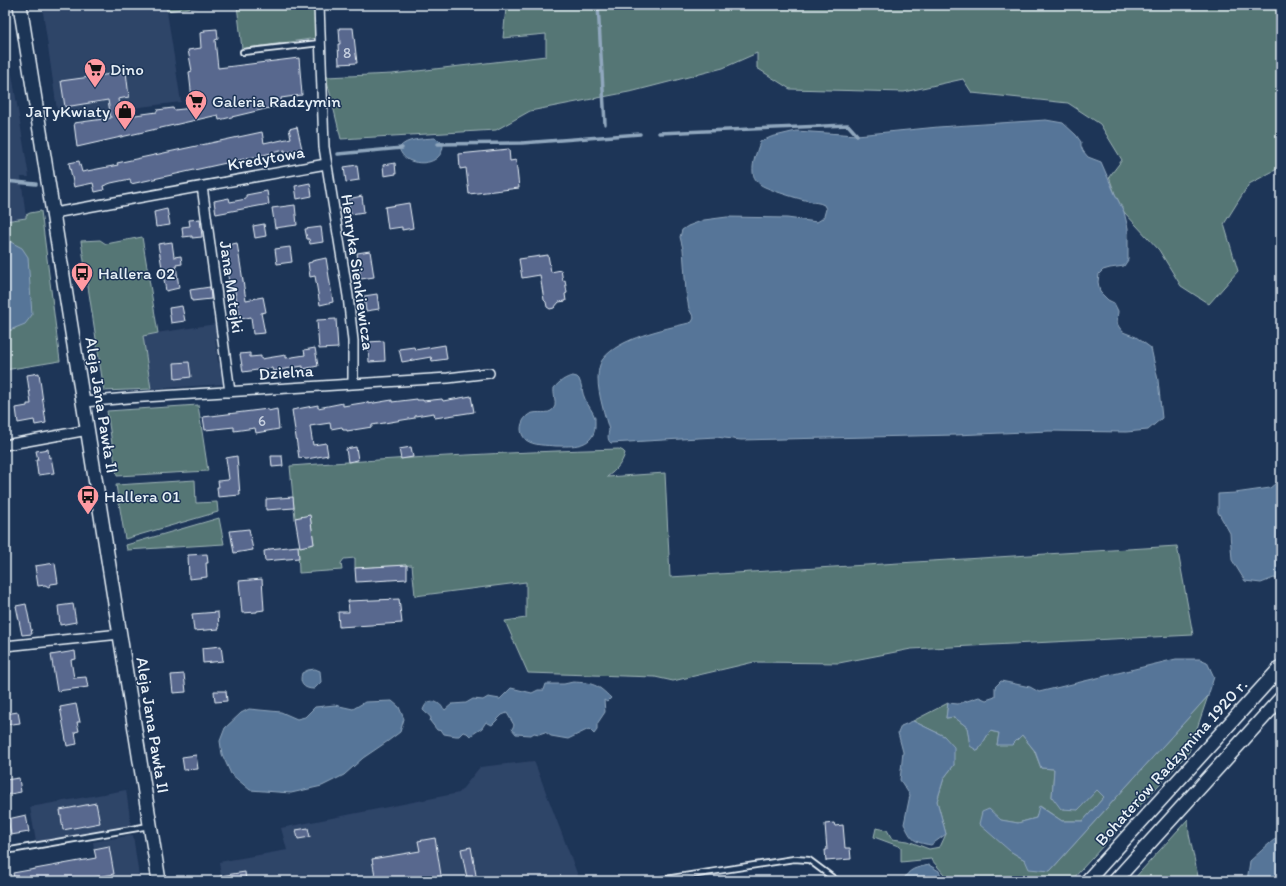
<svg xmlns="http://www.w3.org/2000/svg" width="1286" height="886" viewBox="0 0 1286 886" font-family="Itim,sans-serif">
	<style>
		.built { fill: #2f4468 }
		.green { fill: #557675; stroke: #9eb4b6 }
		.water { fill: #567598; stroke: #90a7be }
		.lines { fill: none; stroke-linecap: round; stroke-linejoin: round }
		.stream { stroke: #90a7be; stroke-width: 3.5 }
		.building { fill: #59678e; stroke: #e8f1f8 }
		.lane-casing { stroke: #e8f1f8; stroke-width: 8 }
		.street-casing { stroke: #e8f1f8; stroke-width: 12 }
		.secondary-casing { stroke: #e8f1f8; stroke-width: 16 }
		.lane { stroke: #1d3557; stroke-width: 4.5 }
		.street { stroke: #1d3557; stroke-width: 9 }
		.secondary { stroke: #1d3557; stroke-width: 13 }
		.labels { text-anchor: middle; stroke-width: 3; stroke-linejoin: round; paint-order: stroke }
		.number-label { font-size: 15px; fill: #c4cede }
		.poi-label { font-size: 17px; fill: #e8f1f8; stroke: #1d3557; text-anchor: start }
		.street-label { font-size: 17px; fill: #e8f1f8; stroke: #1d3557 }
	</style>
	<rect width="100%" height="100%" fill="#1d3557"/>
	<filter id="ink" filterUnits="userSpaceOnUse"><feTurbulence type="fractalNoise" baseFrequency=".025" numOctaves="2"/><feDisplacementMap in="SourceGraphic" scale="8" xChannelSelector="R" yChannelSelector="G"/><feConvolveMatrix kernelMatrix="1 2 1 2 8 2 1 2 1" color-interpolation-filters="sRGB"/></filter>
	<g filter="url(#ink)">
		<path class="built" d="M 42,5 L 166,5 L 181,102 L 58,117 Z
			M 5,32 L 29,177 L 21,177 L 26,218 L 5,221 Z
			M 216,324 L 218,333 L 215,338 L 218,362 L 221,364 L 223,384 L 151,389 L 143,335 Z
			M 534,761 L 580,881 L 222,881 L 219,862 L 287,850 L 281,828 L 459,793 L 480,767 Z
			M 126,790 L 131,825 L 36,842 L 30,807 Z
			M 133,835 L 139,877 L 115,881 L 99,881 L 93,842 Z"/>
		<path class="green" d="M 166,5 L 210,5 L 167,11 Z
			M 237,5 L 315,5 L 317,38 L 242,49 Z
			M 515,5 L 1281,5 L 1281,167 L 1249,184 L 1224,224 L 1238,271 L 1209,304 L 1181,286 L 1159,250 L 1124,212 L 1115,194 L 1109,177 L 1122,160 L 1100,124 L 1068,103 L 972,93 L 963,79 L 904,92 L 790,89 L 757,68 L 757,53 L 723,68 L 634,91 L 530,111 L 496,130 L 341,139 L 326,77 L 392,74 L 546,56 L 546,34 L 503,38 L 506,8 Z
			M 41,211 L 60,361 L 5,370 L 5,332 L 15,329 L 13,242 L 5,239 L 5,221 L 26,218 L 26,215 L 30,213 Z
			M 142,237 L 158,333 L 143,336 L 151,389 L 104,391 L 81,241 L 100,240 L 106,244 Z
			M 198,405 L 208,471 L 117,476 L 107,411 Z
			M 619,449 L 623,451 L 625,453 C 622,464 616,470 607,477 L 665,473 L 670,577 L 1177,546 L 1193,635 L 911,649 L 839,663 L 754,662 L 673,681 L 655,677 L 528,673 L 505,621 L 526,618 L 526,582 L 415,596 L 412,565 L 355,568 L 355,558 L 344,559 L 341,563 L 342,570 L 299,573 L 298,546 L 314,544 L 310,516 L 295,518 L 290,466 C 399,458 509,452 619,449 Z
			M 195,480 L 196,503 L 217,502 L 218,512 L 125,539 L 116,485 Z
			M 219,518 L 224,544 L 127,550 L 126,545 Z
			M 1208,696 L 1189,752 L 1071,881 L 948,881 L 949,880 L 931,859 L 901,862 L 901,847 L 874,837 L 876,828 L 887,830 L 892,839 L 908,841 L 929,849 L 940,847 L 946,834 L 937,801 L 944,778 L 954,765 L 944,736 L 913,721 L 948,703 L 946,718 L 954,717 L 967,727 L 970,745 L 978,751 L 990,731 L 999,733 L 997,745 L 1022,735 L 1034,750 L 1041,768 L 1054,769 L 1052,797 L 1078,810 L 1097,789 L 1104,797 L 1083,821 L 1062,821 L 1040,806 L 1036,818 L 1018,823 L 1000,820 L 989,809 L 1010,851 L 1025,860 L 1050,871 Z
			M 1188,819 L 1189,834 L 1199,881 L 1132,881 Z"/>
		<path class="water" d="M 1046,120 L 1063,123 L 1076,135 L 1081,142 L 1081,146 L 1083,151 L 1088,157 L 1101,162 L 1115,194 L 1124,212 L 1128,228 L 1128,260 L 1124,266 L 1110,268 L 1103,270 L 1099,274 L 1098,282 L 1100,292 L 1108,300 L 1114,303 L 1118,311 L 1117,323 L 1119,327 L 1123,332 L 1136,337 L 1151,348 L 1158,380 L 1162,418 L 1148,430 L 1126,432 L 1049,431 L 955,435 L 741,440 L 716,437 L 611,443 C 607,440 608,435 609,430 C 605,416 598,394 598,379 C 598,373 599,364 603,359 C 619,338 664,329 689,323 L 692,322 L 694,318 L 689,309 L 686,292 L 683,249 L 680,237 L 682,230 L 688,226 L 704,220 L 727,217 L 787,218 L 817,222 L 822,219 L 824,216 L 826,209 L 824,205 C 819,202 814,203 809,201 C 799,199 769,190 761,185 C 757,182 753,177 753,172 C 752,163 757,151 760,142 L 771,137 L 796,131 L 857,135 L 938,127 Z
			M 435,138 L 443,143 C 444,161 425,166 411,161 C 405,159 401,154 399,148 C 407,138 423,139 435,138 Z
			M 5,239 L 22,248 L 28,257 L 32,315 L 25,324 L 5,332 Z
			M 573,376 L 577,377 L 579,379 C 582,385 582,393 585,399 C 588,406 593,411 595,418 C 595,422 595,424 595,428 C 592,448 572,446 556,446 C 547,445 534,446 526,440 C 523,437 521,433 521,429 C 521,422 526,414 533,413 C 541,411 551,416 555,406 C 556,400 553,394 554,388 C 559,382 566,377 573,376 Z
			M 1281,479 L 1281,581 L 1274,578 L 1261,583 L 1245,581 L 1232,560 L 1230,533 L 1218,512 L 1218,494 L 1235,493 L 1270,488 Z
			M 1176,659 L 1200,659 L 1207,662 L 1214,677 L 1208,696 L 1050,871 L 1029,869 L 1025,860 L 1010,851 L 979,824 L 982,812 L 989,809 L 1001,820 L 1018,823 L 1036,818 L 1039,806 L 1062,821 L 1083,821 L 1104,797 L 1097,790 L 1078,810 L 1061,809 L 1052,797 L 1054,769 L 1041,768 L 1035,751 L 1022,735 L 1012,745 L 997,745 L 999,733 L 990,731 L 978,751 L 970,746 L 967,727 L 954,717 L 946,718 L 948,703 L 958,704 L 979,697 L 986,700 L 995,697 L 995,687 L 1001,681 L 1030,687 L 1039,692 Z
			M 315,669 L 320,671 L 321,682 L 314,689 C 303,689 299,683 302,673 L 308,670 Z
			M 573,682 C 593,683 597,684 611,698 L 607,702 L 604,700 L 605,712 L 597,724 L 597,730 L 594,734 L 589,729 L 568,739 L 551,736 L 545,732 L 539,734 L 534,733 L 531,735 L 516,734 L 512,729 L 514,725 L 507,713 L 502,715 L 492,725 L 486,722 L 482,728 L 470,736 L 467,733 L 463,732 L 459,736 L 456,736 L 444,734 L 442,731 L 437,730 L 430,721 L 431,718 C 429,714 426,714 423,710 C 428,696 438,701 445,710 L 452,704 L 466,703 L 473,699 L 483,700 L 488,697 L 500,699 L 511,688 L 532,693 L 538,690 L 544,690 L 546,684 L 564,684 Z
			M 392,701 L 399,707 L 404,719 L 400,732 L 388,741 L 363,758 L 344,775 L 322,786 L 291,793 L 250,790 L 231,774 L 222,754 L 220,741 L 225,728 L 241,713 L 249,709 L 281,712 L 297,719 L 305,717 L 315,707 L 335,705 L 353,709 L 365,702 Z
			M 913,721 L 944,736 L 954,747 L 954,765 L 944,778 L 937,801 L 946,834 L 931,845 C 913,842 912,840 904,824 L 910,795 L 900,780 L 903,752 L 898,733 L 901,726 Z
			M 1281,836 L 1281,881 L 1247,881 L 1250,861 C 1257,855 1275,837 1281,836 Z
			M 929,865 L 939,871 L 944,881 L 903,881 C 909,868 916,868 929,865 Z"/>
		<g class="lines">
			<path class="stream" d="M 598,5 L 605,124
				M 659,133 L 848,125 L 857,135
				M 438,144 L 522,143 L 640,134
				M 338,154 L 402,148
				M 5,181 L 36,184"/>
		</g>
		<path class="building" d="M 339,28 L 353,28 L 357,63 L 339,64 L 338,44 L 340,44 Z
			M 217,29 L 218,39 L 215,40 L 218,68 L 299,58 L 302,95 L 281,98 L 282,105 L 219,120 L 218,115 L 77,147 L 74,123 L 111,118 L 108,100 L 65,107 L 61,81 L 126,72 L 129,97 L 118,99 L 121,117 L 157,112 L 157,110 L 173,108 L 174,110 L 193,108 L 189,72 L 192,71 L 188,50 L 201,48 L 200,33 L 205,32 L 204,30 Z
			M 297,127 L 302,149 L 285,153 L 285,150 L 131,184 L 130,179 L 111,183 L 103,186 L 104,190 L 95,192 L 93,183 L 74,187 L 69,163 L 79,161 L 82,172 L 118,165 L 117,163 L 262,132 L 264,143 L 273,141 L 273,142 L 291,138 L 289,129 Z
			M 509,149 L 510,161 L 516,160 L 519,188 L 469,194 L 466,168 L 460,169 L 459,154 Z
			M 395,163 L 396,174 L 384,176 L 383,165 Z
			M 357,165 L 359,180 L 346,182 L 344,167 Z
			M 310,183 L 312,196 L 297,199 L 295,186 Z
			M 267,191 L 269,204 L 216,214 L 214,201 L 229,198 L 230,202 L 246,199 L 246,195 Z
			M 362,196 L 364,212 L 351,214 L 348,199 Z
			M 409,203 L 413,228 L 402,230 L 402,227 L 388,229 L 385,207 Z
			M 295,205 L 297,225 L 275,228 L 272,208 Z
			M 167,209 L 170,225 L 156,227 L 154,212 Z
			M 200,219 L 202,237 L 192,238 L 192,236 L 183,237 L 182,227 L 190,226 L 189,220 Z
			M 264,224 L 266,236 L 255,238 L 253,226 Z
			M 321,227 L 323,242 L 310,244 L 309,239 L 307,239 L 305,229 Z
			M 172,242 L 174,257 L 181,256 L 182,264 L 176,265 L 179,288 L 166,291 L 158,244 Z
			M 237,243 L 246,300 L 263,297 L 266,312 L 261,313 L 265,333 L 253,334 L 251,317 L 241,319 L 234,287 L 230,288 L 223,246 Z
			M 290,247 L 292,262 L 277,264 L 275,249 Z
			M 370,251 L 374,277 L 361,279 L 357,253 Z
			M 548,255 L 551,272 L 561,270 L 563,281 L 565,280 L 567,293 L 565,294 L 566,301 L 559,302 L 554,308 L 550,309 L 547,307 L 546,302 L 544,300 L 540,275 L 522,278 L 519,259 Z
			M 326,258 L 333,302 L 320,305 L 315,276 L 310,277 L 308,263 L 312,262 L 312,261 Z
			M 210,287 L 211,299 L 192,301 L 190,290 Z
			M 377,294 L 379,309 L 366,311 L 364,296 Z
			M 182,306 L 185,321 L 171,323 L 169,308 Z
			M 336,319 L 338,348 L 319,349 L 317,320 Z
			M 384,341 L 385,361 L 369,362 L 368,342 Z
			M 445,345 L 447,359 L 432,361 L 431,357 L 402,362 L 399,349 L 414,347 L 415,350 Z
			M 315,348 L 318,366 L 303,369 L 303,366 L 273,371 L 272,368 L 243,372 L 240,354 L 250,353 L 250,357 L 261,356 L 261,359 L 286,355 L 286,358 L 305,355 L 304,350 Z
			M 189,362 L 191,377 L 175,379 L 174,363 Z
			M 39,373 L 46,423 L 35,425 L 34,420 L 18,423 L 16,408 L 27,406 L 27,404 L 31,404 L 27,375 Z
			M 471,396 L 474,412 L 435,418 L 434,413 L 415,416 L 415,418 L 372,425 L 372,427 L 347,431 L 347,430 L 343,430 L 342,427 L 331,429 L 330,423 L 310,426 L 313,445 L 326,443 L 328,455 L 307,459 L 305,459 L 304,457 L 299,458 L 292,410 L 318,405 L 318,408 L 343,403 L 343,406 L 368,402 L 368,404 L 392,400 L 392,402 L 417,399 L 417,400 L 423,400 L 423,401 L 442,399 L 443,401 Z
			M 268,409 L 268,411 L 277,409 L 279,429 L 256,433 L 255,428 L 234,431 L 234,427 L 205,430 L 203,417 Z
			M 356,447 L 358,460 L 348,462 L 346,449 Z
			M 411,447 L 413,457 L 401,459 L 399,449 Z
			M 48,449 L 49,458 L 51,457 L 54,473 L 38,475 L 36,460 L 38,460 L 36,451 Z
			M 237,456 L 240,495 L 218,497 L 217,487 L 219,487 L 218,481 L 228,480 L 229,479 L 226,458 Z
			M 271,456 L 282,456 L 283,466 L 272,467 Z
			M 293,497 L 294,508 L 266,510 L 266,499 Z
			M 310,515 L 314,544 L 300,547 L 295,518 Z
			M 249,529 L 253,550 L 234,553 L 230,531 Z
			M 298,546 L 299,558 L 265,561 L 264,551 L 269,550 L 269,549 Z
			M 207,554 L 208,563 L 206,563 L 207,577 L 189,579 L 188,555 Z
			M 55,563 L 58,583 L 51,584 L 49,587 L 45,585 L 38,586 L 35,566 Z
			M 407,565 L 407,579 L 356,582 L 355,568 Z
			M 262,579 L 264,610 L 257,611 L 257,612 L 242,613 L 239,581 Z
			M 399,599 L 402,623 L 339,627 L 338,612 L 349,612 L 348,601 Z
			M 26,604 L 32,634 L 22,635 L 16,606 Z
			M 73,604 L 76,622 L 60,625 L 58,606 Z
			M 218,612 L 219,629 L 194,631 L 192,614 Z
			M 221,646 L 223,661 L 203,663 L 202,648 Z
			M 75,651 L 76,659 L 71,660 L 74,678 L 86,677 L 88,687 L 57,691 L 51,655 Z
			M 184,674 L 186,692 L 173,693 L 171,675 Z
			M 214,691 L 226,691 L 227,701 L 215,702 Z
			M 76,704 L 80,722 L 77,722 L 79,731 L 75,732 L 77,744 L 67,746 L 60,707 Z
			M 18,712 L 20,723 L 5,725 L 5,714 Z
			M 196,755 L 198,769 L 184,770 L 182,757 Z
			M 19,778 L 21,792 L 5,795 L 5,780 Z
			M 96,803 L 100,823 L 63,830 L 60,810 Z
			M 26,815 L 29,832 L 11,835 L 8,819 Z
			M 834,823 L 835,826 L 843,825 L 845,848 L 850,848 L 851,859 L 826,861 L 825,850 L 827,850 L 825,824 Z
			M 308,828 L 310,837 L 298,839 L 296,830 Z
			M 435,838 L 442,881 L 376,881 L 372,859 L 420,851 L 418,841 Z
			M 109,846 L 114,874 L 75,881 L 15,881 L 13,873 L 96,858 L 94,849 Z
			M 471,847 L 477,881 L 468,881 L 466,873 L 461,849 Z
			M 245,872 L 246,881 L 220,881 L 220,876 Z"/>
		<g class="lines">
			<g class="lane-casing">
				<path id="lane" d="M 243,52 L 320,43
					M 5,851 L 149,826
					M 659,880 L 794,859 L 809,860 L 837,881"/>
			</g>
			<g class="street-casing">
				<path id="street" d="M 319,5 L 324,147 L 348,296 L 353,341 L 353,384
					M 202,186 L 230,392
					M 54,213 L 326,164
					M 84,402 L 128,398 L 448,378 L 489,373
					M 5,445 L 88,430
					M 5,646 L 120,634"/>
			</g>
			<g class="secondary-casing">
				<path id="secondary" d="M 20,5 L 159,881
					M 1087,881 L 1281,667
					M 1115,881 L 1281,698"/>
			</g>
			<use href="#lane" class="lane"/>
			<use href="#street" class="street"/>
			<use href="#secondary" class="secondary"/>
		</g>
	</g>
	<defs>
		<g id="supermarket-pin" transform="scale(1.15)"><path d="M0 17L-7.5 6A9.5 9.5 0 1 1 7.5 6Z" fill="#ff9aa2" stroke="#1d3557"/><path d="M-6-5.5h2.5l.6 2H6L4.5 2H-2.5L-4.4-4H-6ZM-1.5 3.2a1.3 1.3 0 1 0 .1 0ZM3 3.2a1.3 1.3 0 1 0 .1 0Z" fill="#111"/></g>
		<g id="shop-pin" transform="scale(1.15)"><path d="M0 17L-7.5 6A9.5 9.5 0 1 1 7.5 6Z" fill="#ff9aa2" stroke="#1d3557"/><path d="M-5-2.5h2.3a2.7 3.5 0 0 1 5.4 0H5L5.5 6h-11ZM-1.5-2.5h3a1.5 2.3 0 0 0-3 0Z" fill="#111"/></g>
		<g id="bus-pin" transform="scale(1.15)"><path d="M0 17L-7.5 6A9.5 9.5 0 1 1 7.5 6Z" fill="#ff9aa2" stroke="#1d3557"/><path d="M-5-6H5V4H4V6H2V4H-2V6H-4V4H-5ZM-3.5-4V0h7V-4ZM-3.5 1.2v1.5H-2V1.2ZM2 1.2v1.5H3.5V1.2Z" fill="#111"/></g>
	</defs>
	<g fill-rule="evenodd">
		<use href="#supermarket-pin" x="95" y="69"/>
		<use href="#supermarket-pin" x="196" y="101"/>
		<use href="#shop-pin" x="125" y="111"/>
		<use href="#bus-pin" x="82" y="273"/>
		<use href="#bus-pin" x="88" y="496"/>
	</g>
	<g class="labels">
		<g class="number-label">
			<text x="347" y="58">8</text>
			<text x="262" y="426">6</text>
		</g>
		<g class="poi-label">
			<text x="110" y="75">Dino</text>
			<text x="212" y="107">Galeria Radzymin</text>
			<text x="110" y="117" text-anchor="end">JaTyKwiaty</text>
			<text x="98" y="279">Hallera 02</text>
			<text x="104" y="502">Hallera 01</text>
		</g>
		<g class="street-label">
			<text transform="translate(266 158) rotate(-10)" y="6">Kredytowa</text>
			<text transform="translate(358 272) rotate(82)" y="6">Henryka Sienkiewicza</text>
			<text transform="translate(232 287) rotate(82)" y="6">Jana Matejki</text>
			<text transform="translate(286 372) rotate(-4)" y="6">Dzielna</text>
			<text transform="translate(102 405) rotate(81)" y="6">Aleja Jana Pawła II</text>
			<text transform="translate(153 725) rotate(81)" y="6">Aleja Jana Pawła II</text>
			<text transform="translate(1171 762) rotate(-48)" y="6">Bohaterów Radzymina 1920 r.</text>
		</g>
	</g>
	<rect width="1286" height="886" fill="none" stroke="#1d3557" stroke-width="20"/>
	<rect x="10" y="10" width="1266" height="866" fill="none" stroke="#e8f1f8" stroke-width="1.5" filter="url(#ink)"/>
</svg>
